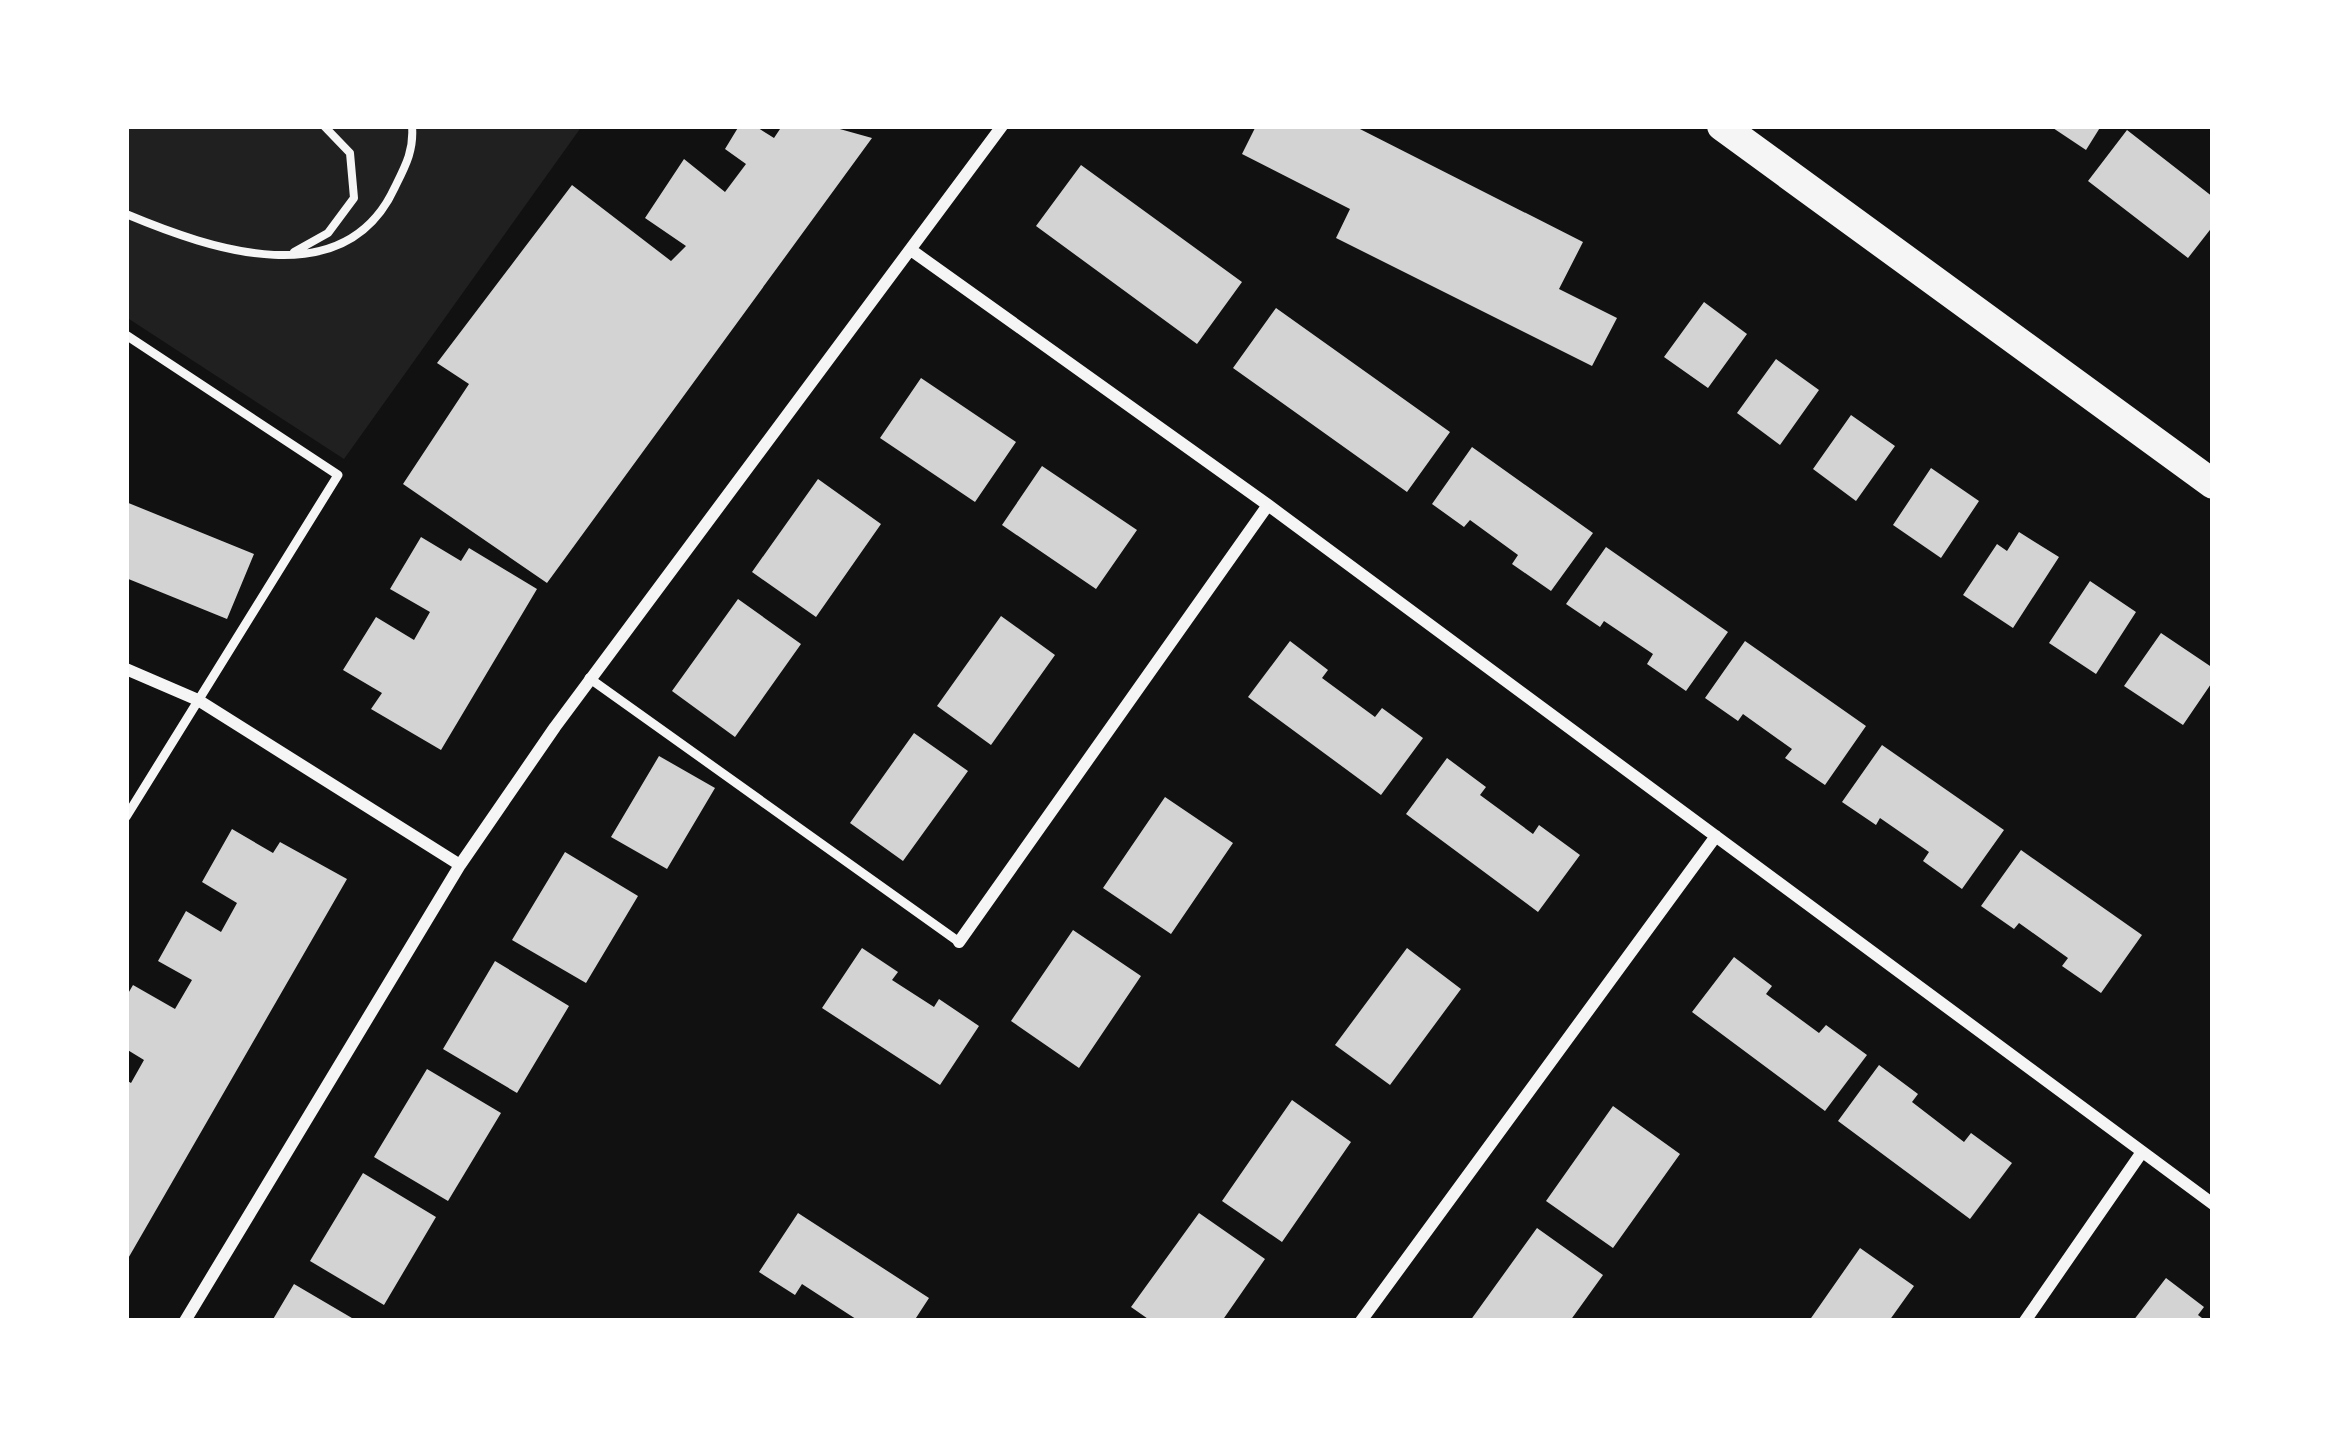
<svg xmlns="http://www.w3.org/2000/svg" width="2339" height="1447" viewBox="0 0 2339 1447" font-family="Ubuntu,sans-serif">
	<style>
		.green { fill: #202020 }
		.building { fill: #d3d3d3 }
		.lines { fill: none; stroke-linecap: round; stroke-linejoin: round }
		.path { stroke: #f5f5f5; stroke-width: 8 }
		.service { stroke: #f5f5f5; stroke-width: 9 }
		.minor { stroke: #f5f5f5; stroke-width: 12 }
		.primary { stroke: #f5f5f5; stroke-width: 30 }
	</style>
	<rect width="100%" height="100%" fill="#111"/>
	<path class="green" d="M 126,126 L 582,126 L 344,459 L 126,317 Z"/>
	<path class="building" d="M 739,126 L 755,126 L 774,138 L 782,126 L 829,126 L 872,138 L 547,583 L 403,484 L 469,384 L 437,363 L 572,185 L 671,261 L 686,246 L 645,218 L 684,159 L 725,192 L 746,164 L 725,149 Z
		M 1256,126 L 1354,126 L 1583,242 L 1559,289 L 1617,318 L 1592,366 L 1336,238 L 1350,209 L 1242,154 Z
		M 2050,126 L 2101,126 L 2086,150 Z
		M 2127,130 L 2213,197 L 2213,226 L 2188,258 L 2088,181 Z
		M 1081,165 L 1242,282 L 1197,344 L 1036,226 Z
		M 1704,302 L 1747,334 L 1708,388 L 1664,357 Z
		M 1276,308 L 1450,432 L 1407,492 L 1233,368 Z
		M 1776,359 L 1819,390 L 1780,445 L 1737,413 Z
		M 921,378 L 1016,442 L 975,502 L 880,438 Z
		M 1851,415 L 1895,446 L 1856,501 L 1813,469 Z
		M 1472,447 L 1593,533 L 1551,591 L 1512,564 L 1518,555 L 1470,520 L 1464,527 L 1432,504 Z
		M 1042,466 L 1137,530 L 1096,589 L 1002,525 Z
		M 1931,468 L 1979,501 L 1941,558 L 1893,525 Z
		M 818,479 L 881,524 L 816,617 L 752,572 Z
		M 126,502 L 254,554 L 227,619 L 126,578 Z
		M 2019,532 L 2059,557 L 2013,628 L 1963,595 L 1997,544 L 2007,551 Z
		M 421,537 L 461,561 L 469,548 L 537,589 L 441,750 L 371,709 L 382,693 L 343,670 L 376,617 L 414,640 L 430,612 L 390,589 Z
		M 1606,547 L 1728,632 L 1686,691 L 1647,664 L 1653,654 L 1604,621 L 1600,627 L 1566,604 Z
		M 2090,581 L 2136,612 L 2096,674 L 2049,643 Z
		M 738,599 L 801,644 L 735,737 L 672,691 Z
		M 1001,616 L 1055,655 L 991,745 L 937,706 Z
		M 2161,633 L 2213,668 L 2213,681 L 2183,725 L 2124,686 Z
		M 1290,641 L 1328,670 L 1322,678 L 1375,717 L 1382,708 L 1423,738 L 1381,795 L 1248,697 Z
		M 1745,641 L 1866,726 L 1825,785 L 1785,758 L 1792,749 L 1743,714 L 1738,721 L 1705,698 Z
		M 914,733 L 968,771 L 903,861 L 850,823 Z
		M 1882,745 L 2004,830 L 1962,889 L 1923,861 L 1929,852 L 1880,818 L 1876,825 L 1842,802 Z
		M 659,756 L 715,788 L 667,869 L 611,837 Z
		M 1447,758 L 1486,787 L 1480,795 L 1533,834 L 1539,825 L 1580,855 L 1538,912 L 1406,814 Z
		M 1165,797 L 1233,843 L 1171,934 L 1103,888 Z
		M 232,829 L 273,853 L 280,842 L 347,879 L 126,1262 L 126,1080 L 131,1083 L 144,1060 L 126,1049 L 126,997 L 133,985 L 175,1009 L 192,980 L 158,961 L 186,911 L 221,932 L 237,903 L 202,882 Z
		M 2021,850 L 2142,935 L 2101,993 L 2062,966 L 2068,958 L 2019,923 L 2014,929 L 1981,906 Z
		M 565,852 L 638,896 L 586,983 L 512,940 Z
		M 1073,930 L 1141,976 L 1079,1068 L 1011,1021 Z
		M 862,948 L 898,972 L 892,980 L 934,1007 L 939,999 L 979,1026 L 940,1085 L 822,1008 Z
		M 1407,948 L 1461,989 L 1390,1085 L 1335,1045 Z
		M 1734,957 L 1772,986 L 1766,994 L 1819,1033 L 1826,1025 L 1867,1055 L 1825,1111 L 1692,1012 Z
		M 495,961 L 569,1006 L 517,1093 L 443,1049 Z
		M 1879,1065 L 1918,1094 L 1912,1102 L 1964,1142 L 1971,1133 L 2012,1163 L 1970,1219 L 1838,1121 Z
		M 427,1069 L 501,1113 L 448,1201 L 374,1157 Z
		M 1292,1100 L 1351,1142 L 1282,1242 L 1222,1201 Z
		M 1613,1106 L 1680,1154 L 1613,1248 L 1546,1201 Z
		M 363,1173 L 436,1217 L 384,1305 L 310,1261 Z
		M 798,1213 L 929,1298 L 914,1321 L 859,1321 L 802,1284 L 795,1295 L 759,1272 Z
		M 1199,1213 L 1265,1259 L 1222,1321 L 1151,1321 L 1131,1307 Z
		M 1537,1228 L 1603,1275 L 1570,1321 L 1470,1321 Z
		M 1860,1248 L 1914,1286 L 1889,1321 L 1809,1321 Z
		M 2166,1278 L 2204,1307 L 2198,1315 L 2206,1321 L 2133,1321 Z
		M 294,1284 L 357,1321 L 272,1321 Z"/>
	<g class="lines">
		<path class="path" d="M 126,214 C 212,250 345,296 395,187 C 406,165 414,150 412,126
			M 294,252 L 328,233 L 354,198 L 350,153 L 324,126"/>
		<path class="service" d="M 126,335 L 338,475 L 126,817
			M 589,678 L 959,942"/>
		<path class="minor" d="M 911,250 L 1268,505 L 2213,1204
			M 126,669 L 198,700 L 460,865
			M 959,942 L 1268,505
			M 185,1321 L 460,865 L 555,727 L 1002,126
			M 1361,1321 L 1716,836
			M 2025,1321 L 2142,1152"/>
		<path class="primary" d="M 1722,126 L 2213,484"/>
	</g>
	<rect width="2339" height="1447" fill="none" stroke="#ffffff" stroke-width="258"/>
</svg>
